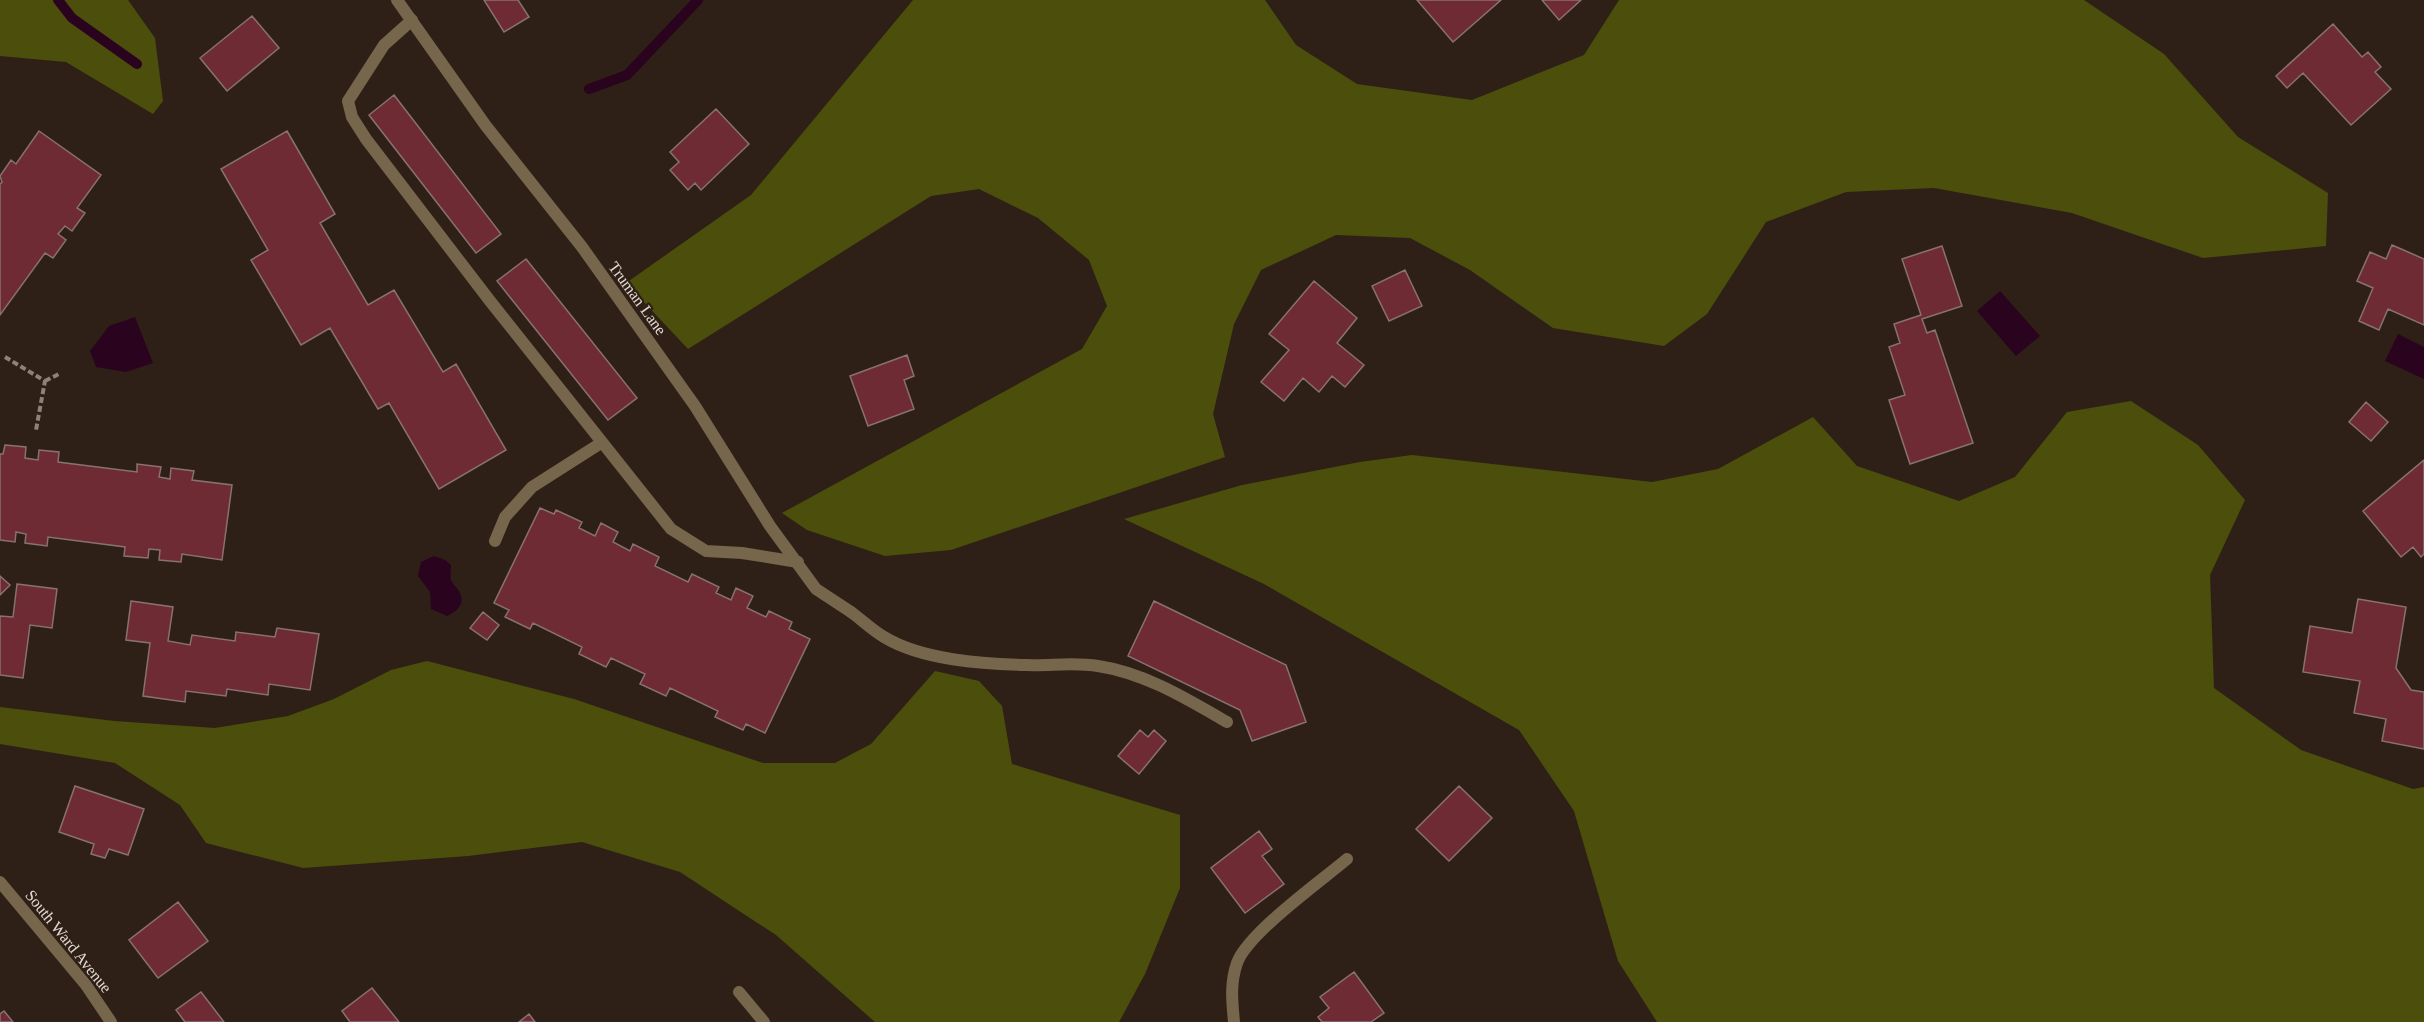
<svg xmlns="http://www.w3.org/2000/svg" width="2424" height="1022" viewBox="0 0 2424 1022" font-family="Georgia,serif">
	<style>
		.green { fill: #4b4f0b }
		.water { fill: #2a031e }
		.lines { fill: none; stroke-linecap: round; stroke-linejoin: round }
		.stream { stroke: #2a031e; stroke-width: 10 }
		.building { fill: #6e2b33; stroke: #887172; stroke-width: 1.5 }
		.path { stroke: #8e817a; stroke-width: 4; stroke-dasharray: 6 3; stroke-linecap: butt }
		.service { stroke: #75664c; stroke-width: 12 }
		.minor { stroke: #75664c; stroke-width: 12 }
		.labels { text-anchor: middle; stroke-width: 4.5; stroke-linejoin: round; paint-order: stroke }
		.street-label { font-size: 16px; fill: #e4d9d3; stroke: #2f2017 }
	</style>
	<rect width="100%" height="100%" fill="#2f2017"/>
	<path class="green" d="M 0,0 L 128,0 L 155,38 L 163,101 L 153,114 L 66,62 L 0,56 Z
		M 913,0 L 1265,0 L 1296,45 L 1357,84 L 1472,100 L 1584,55 L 1619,0 L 2084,0 L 2164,54 L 2238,137 L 2328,193 L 2326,246 L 2203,258 L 2072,213 L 1934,188 L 1846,192 L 1766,222 L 1707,314 L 1664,346 L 1553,328 L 1470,270 L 1410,238 L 1336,235 L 1261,270 L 1234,324 L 1213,414 L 1225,457 L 951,550 L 885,556 L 807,530 L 782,513 L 1082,349 L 1107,306 L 1089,260 L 1038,218 L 979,189 L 931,196 L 688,349 L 626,283 L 751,195 Z
		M 2131,401 L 2198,445 L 2245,500 L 2210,575 L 2214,688 L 2301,750 L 2413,789 L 2424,787 L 2424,1022 L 1657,1022 L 1618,961 L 1574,811 L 1519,730 L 1264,584 L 1124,519 L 1242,485 L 1360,462 L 1412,455 L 1652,482 L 1718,469 L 1813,417 L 1857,466 L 1959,501 L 2015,477 L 2067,412 Z
		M 427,661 L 574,699 L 763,763 L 835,763 L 871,744 L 935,671 L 979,681 L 1002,706 L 1012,764 L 1180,815 L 1180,888 L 1145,974 L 1119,1022 L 875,1022 L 776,935 L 680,872 L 582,842 L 468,856 L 303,868 L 206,843 L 180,805 L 115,763 L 0,744 L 0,707 L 114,721 L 215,728 L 288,716 L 334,699 L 391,670 Z"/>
	<path class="water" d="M 2000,291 L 2040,336 L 2016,356 L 1977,311 Z
		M 135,317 L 153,363 L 126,372 L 96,367 L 90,351 L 109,326 Z
		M 2398,334 L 2424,347 L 2424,379 L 2385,361 Z
		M 434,556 L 445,560 L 451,565 C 451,570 450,576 451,580 C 453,585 458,588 460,593 C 465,604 457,612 447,616 L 431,609 L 430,592 L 418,576 L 421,562 Z"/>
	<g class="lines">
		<path class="stream" d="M 58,0 L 72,18 L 137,64
			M 589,89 L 627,75 L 698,0"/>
	</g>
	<path class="building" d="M 484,0 L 518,0 L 529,17 L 504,32 Z
		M 1417,0 L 1501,0 L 1453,42 Z
		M 1542,0 L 1581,0 L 1559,20 Z
		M 252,16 L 279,48 L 227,91 L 200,58 Z
		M 2333,24 L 2362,57 L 2368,52 L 2381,67 L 2375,72 L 2391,89 L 2351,125 L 2303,73 L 2287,88 L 2276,76 Z
		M 394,95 L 501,234 L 476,253 L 369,115 Z
		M 716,109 L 749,144 L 701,190 L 695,183 L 688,190 L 670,170 L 679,162 L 670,152 Z
		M 39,131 L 101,175 L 77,208 L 85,213 L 72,231 L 65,226 L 58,234 L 66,240 L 53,258 L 45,253 L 0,315 L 0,184 L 2,182 L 0,176 L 11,160 L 16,164 Z
		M 287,131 L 335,214 L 320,223 L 368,305 L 394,290 L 443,372 L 456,364 L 506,450 L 439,489 L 389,403 L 378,409 L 330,328 L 301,345 L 251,260 L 268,250 L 221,169 Z
		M 2392,245 L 2424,259 L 2424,325 L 2388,309 L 2379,330 L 2359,321 L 2373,288 L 2357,281 L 2370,252 L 2386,259 Z
		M 1942,246 L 1962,306 L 1922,319 L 1927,333 L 1935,330 L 1973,443 L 1910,464 L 1889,400 L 1905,395 L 1889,347 L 1900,343 L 1894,324 L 1921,315 L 1902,259 Z
		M 526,259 L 637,398 L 608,420 L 497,281 Z
		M 1405,270 L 1422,306 L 1389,321 L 1372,286 Z
		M 1314,281 L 1357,318 L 1337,343 L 1364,365 L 1345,387 L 1332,376 L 1319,392 L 1303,378 L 1284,401 L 1261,382 L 1289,350 L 1269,334 Z
		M 907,355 L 914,376 L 904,380 L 914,409 L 868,426 L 850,376 Z
		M 2366,402 L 2388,422 L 2371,441 L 2349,422 Z
		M 5,445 L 26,447 L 25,458 L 38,460 L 39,450 L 59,452 L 58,462 L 137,472 L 137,464 L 161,467 L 159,477 L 170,479 L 171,468 L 194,471 L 192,480 L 232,485 L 222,560 L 182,554 L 181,562 L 159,560 L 160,550 L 149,549 L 148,558 L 124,556 L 125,547 L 48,537 L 47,546 L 25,543 L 26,534 L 16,532 L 15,542 L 0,540 L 0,454 L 3,454 Z
		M 2424,460 L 2424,554 L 2421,557 L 2413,547 L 2401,557 L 2363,511 Z
		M 540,508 L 554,514 L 556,510 L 582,522 L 579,528 L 595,536 L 601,523 L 618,532 L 613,542 L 630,551 L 633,544 L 659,557 L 655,566 L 688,582 L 692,574 L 719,587 L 716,593 L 731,600 L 736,588 L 753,596 L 747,608 L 766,617 L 769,611 L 792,622 L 789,629 L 810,639 L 765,733 L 746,724 L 743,730 L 715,717 L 718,711 L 670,688 L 666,696 L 640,684 L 645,674 L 611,658 L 606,667 L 579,654 L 582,647 L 533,623 L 530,629 L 505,617 L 509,610 L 494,603 Z
		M 0,576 L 10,585 L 0,595 Z
		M 17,584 L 57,589 L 52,628 L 30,625 L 23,678 L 0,675 L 0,616 L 13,617 Z
		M 2358,599 L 2406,607 L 2396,668 L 2411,690 L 2424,692 L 2424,749 L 2382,741 L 2386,719 L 2354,713 L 2360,681 L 2303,672 L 2310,626 L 2352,633 Z
		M 131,601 L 173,607 L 168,641 L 190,645 L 192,635 L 235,641 L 236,632 L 275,637 L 277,628 L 319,634 L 310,690 L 269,684 L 268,695 L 227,689 L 226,696 L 186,691 L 185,702 L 143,696 L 150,643 L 126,640 Z
		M 1154,601 L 1286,665 L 1306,722 L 1252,741 L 1240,710 L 1128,656 Z
		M 483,612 L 499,625 L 487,640 L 470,628 Z
		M 1140,730 L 1148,737 L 1154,730 L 1166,741 L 1139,774 L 1118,756 Z
		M 75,786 L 144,809 L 128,855 L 109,849 L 105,858 L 91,854 L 94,844 L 59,832 Z
		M 1459,786 L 1492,818 L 1449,861 L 1416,829 Z
		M 1259,831 L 1272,849 L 1262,856 L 1284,884 L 1245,913 L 1211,868 Z
		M 178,902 L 208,941 L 158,978 L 129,940 Z
		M 1354,972 L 1384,1013 L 1371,1022 L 1322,1022 L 1318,1017 L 1329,1008 L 1320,997 Z
		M 372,988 L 399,1022 L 350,1022 L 342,1011 Z
		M 201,992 L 224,1022 L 185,1022 L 176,1010 Z
		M 4,1011 L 13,1022 L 0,1022 L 0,1014 Z
		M 529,1014 L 535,1022 L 519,1022 Z"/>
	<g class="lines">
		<path class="path" d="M 5,357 L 45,381 L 36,430
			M 45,381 L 59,374"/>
		<path class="service" d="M 412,20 L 384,45 L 348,101 L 352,117 L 366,139 L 490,301 L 671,529 L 706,551 L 742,553 L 798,562
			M 495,541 L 505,517 L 532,487 L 601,443
			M 851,612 C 862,620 872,630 884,637 C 922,660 982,664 1026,665 C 1050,666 1074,662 1098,666 C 1145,673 1187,699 1227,722
			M 739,992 L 764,1022
			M 1234,1022 C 1232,1001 1230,983 1237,963 C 1248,933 1321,881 1347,859"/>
		<path class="minor" d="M 397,0 L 486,126 L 582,247 L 695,406 L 770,526 L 816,589 L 851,612
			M 0,882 L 86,985 L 111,1022"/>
	</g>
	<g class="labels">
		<g class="street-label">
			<text transform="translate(638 298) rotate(54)" y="6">Truman Lane</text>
			<text transform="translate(69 941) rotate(51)" y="6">South Ward Avenue</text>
		</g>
	</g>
</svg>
